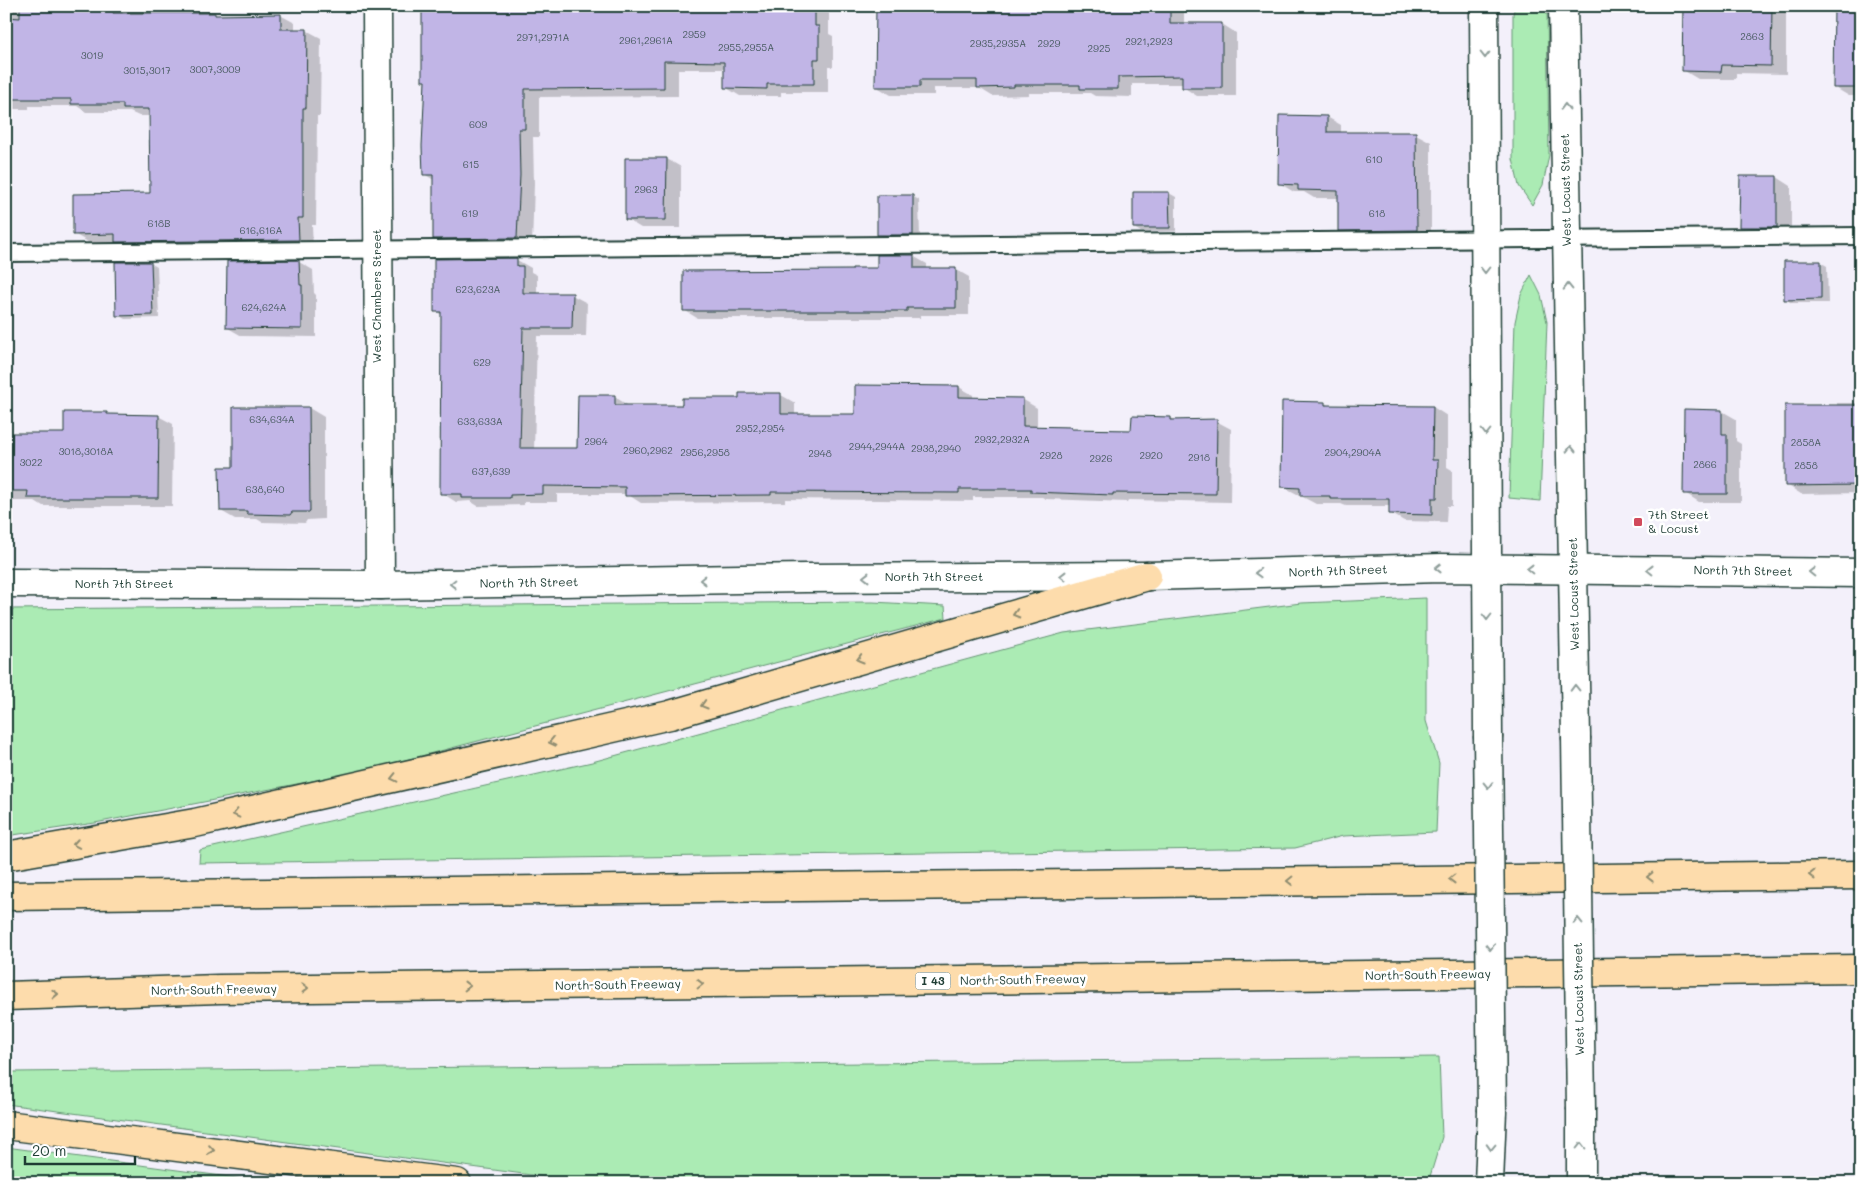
<svg xmlns="http://www.w3.org/2000/svg" width="1867" height="1189" viewBox="0 0 1867 1189" font-family="Mali,sans-serif">
	<style>
		.green { fill: #abebb4; stroke: #659474 }
		.shadow { fill: #0003 }
		.building { fill: #c1b5e6; stroke: #1f3d34 }
		.lines { fill: none; stroke-linecap: round; stroke-linejoin: round }
		.service-casing { stroke: #1f3d34; stroke-width: 20 }
		.minor-casing { stroke: #1f3d34; stroke-width: 31 }
		.tertiary-casing { stroke: #1f3d34; stroke-width: 31 }
		.secondary-casing { stroke: #1f3d34; stroke-width: 31 }
		.motorway-casing { stroke: #1f3d34; stroke-width: 31 }
		.service { stroke: #fff; stroke-width: 16 }
		.minor { stroke: #fff; stroke-width: 28 }
		.tertiary { stroke: #fff; stroke-width: 28 }
		.secondary { stroke: #fff; stroke-width: 28 }
		.motorway { stroke: #fddcac; stroke-width: 28 }
		.secondary-bridge-casing { stroke: #1f3d34; stroke-width: 31; stroke-linecap: butt }
		.secondary-bridge { stroke: #fff; stroke-width: 28 }
		.oneway { stroke: #8f9e9a }
		.oneway2 { stroke: #8e8c70 }
		.poi-dot { fill: #d1495b; stroke: #fff; stroke-width: 2 }
		.labels { text-anchor: middle; stroke-width: 5; stroke-linejoin: round; paint-order: stroke }
		.number-label { font-size: 10px; fill: #485b60 }
		.shield { fill: #fff; stroke: #627771; stroke-width: 1 }
		.shield-label { font-size: 11px; font-weight: bold; fill: #1f3d34 }
		.street-label { font-size: 12px; fill: #1f3d34; stroke: #fff }
		.poi-label { font-size: 12px; fill: #1f3d34; stroke: #fff; text-anchor: start }
	</style>
	<rect width="100%" height="100%" fill="#f3f0fa"/>
	<filter id="ink" filterUnits="userSpaceOnUse"><feTurbulence type="fractalNoise" baseFrequency=".02" numOctaves="2"/><feDisplacementMap in="SourceGraphic" scale="10" xChannelSelector="R" yChannelSelector="G"/><feConvolveMatrix kernelMatrix="1 2 1 2 8 2 1 2 1" color-interpolation-filters="sRGB"/></filter>
	<g filter="url(#ink)">
		<path class="green" d="M 1515,6 L 1546,6 L 1547,10 L 1549,155 L 1543,185 L 1532,205 L 1519,186 L 1513,159 L 1513,14 Z
			M 1531,275 L 1541,295 L 1547,322 L 1540,501 L 1509,498 L 1515,322 L 1521,295 Z
			M 1426,598 L 1426,721 L 1439,763 L 1436,832 L 1343,836 L 1295,848 L 199,863 L 200,850 L 592,762 L 1064,633 L 1301,603 Z
			M 873,602 L 945,606 L 946,618 L 364,771 L 95,823 L 6,836 L 6,609 Z
			M 1439,1057 L 1442,1137 L 1428,1183 L 590,1183 L 6,1104 L 6,1073 L 13,1072 Z
			M 6,1147 L 274,1183 L 6,1183 Z"/>
		<path class="shadow" d="M 423,6 L 817,6 L 829,13 L 829,34 L 833,36 L 833,67 L 828,67 L 828,92 L 781,92 L 781,96 L 740,96 L 725,87 L 726,69 L 678,69 L 678,96 L 539,97 L 539,137 L 533,137 L 534,184 L 532,246 L 449,247 L 435,238 L 434,180 L 424,174 L 427,82 L 423,80 Z
			M 1129,6 L 1175,6 L 1184,12 L 1184,24 L 1222,24 L 1236,33 L 1236,96 L 1197,96 L 1183,87 L 1183,84 L 1132,84 L 1132,97 L 1095,96 L 1090,93 L 1029,93 L 1029,95 L 992,96 L 979,88 L 934,88 L 934,95 L 891,95 L 877,87 Z
			M 1684,6 L 1786,6 L 1786,74 L 1736,73 L 1736,79 L 1698,79 L 1683,70 Z
			M 1861,6 L 1861,96 L 1849,96 L 1834,87 Z
			M 73,7 L 113,7 L 126,15 L 280,15 L 295,23 L 295,30 L 306,30 L 321,38 L 320,116 L 317,116 L 316,225 L 312,225 L 313,248 L 130,249 L 117,242 L 88,242 L 74,234 L 152,194 L 150,116 L 139,116 L 130,112 L 86,112 L 77,106 L 29,106 L 29,109 L 6,109 L 6,9 L 73,9 Z
			M 1327,117 L 1341,125 L 1341,133 L 1416,134 L 1431,142 L 1431,238 L 1354,238 L 1340,230 L 1339,198 L 1314,198 L 1304,192 L 1294,192 L 1279,183 Z
			M 667,159 L 681,167 L 681,228 L 641,228 L 626,219 Z
			M 1777,177 L 1791,186 L 1791,234 L 1755,235 L 1740,226 Z
			M 1169,193 L 1176,197 L 1176,231 L 1141,232 L 1134,228 Z
			M 912,196 L 919,200 L 920,238 L 885,238 L 878,234 Z
			M 913,256 L 927,264 L 927,270 L 955,269 L 969,277 L 969,315 L 920,315 L 920,318 L 697,318 L 684,310 L 853,271 L 878,269 Z
			M 517,260 L 531,268 L 531,272 L 537,275 L 537,294 L 572,295 L 587,303 L 586,336 L 537,336 L 534,450 L 578,449 L 615,397 L 629,406 L 683,406 L 781,395 L 795,403 L 795,415 L 856,415 L 959,387 L 973,395 L 973,399 L 1022,399 L 1037,408 L 1037,428 L 1071,428 L 1075,431 L 1133,431 L 1171,418 L 1175,421 L 1216,421 L 1231,429 L 1230,502 L 1128,500 L 1127,502 L 1046,499 L 1042,497 L 973,497 L 973,501 L 785,499 L 785,502 L 641,503 L 627,494 L 557,494 L 557,502 L 524,502 L 524,505 L 478,506 L 470,501 L 456,502 L 442,493 L 442,315 L 435,311 Z
			M 299,262 L 313,270 L 314,293 L 316,295 L 316,337 L 242,336 L 228,328 Z
			M 1820,262 L 1827,266 L 1828,303 L 1792,303 L 1785,299 Z
			M 150,263 L 157,267 L 159,318 L 125,319 L 118,315 Z
			M 1324,403 L 1330,406 L 1433,407 L 1447,416 L 1447,467 L 1452,470 L 1452,506 L 1447,506 L 1446,522 L 1404,521 L 1390,513 L 1390,506 L 1346,506 L 1341,504 L 1316,504 L 1282,486 Z
			M 1837,403 L 1861,403 L 1861,493 L 1801,494 L 1787,485 L 1837,406 Z
			M 309,408 L 324,417 L 324,519 L 307,520 L 305,523 L 262,522 L 257,519 L 235,519 L 221,511 L 235,469 Z
			M 1722,411 L 1736,419 L 1736,441 L 1741,444 L 1741,502 L 1699,502 L 1685,493 Z
			M 107,413 L 111,416 L 158,416 L 173,424 L 172,506 L 43,506 L 35,501 L 6,501 L 6,434 L 65,434 Z"/>
		<path class="building" d="M 72,6 L 113,6 L 113,13 L 215,13 L 215,15 L 281,14 L 281,29 L 307,29 L 306,108 L 303,108 L 303,218 L 298,218 L 299,240 L 115,242 L 115,234 L 73,235 L 73,194 L 150,193 L 149,109 L 123,109 L 123,104 L 71,104 L 71,99 L 6,99 L 6,17 L 20,18 L 20,8 L 72,8 Z
			M 422,6 L 815,6 L 815,26 L 819,26 L 819,59 L 814,59 L 814,84 L 767,84 L 767,89 L 724,88 L 724,62 L 664,61 L 664,88 L 525,89 L 525,129 L 519,129 L 520,175 L 517,238 L 433,239 L 433,175 L 423,175 L 422,146 L 425,81 L 422,81 Z
			M 876,6 L 1170,6 L 1170,23 L 1222,23 L 1222,88 L 1182,88 L 1182,76 L 1118,77 L 1118,89 L 1080,89 L 1080,85 L 1014,85 L 1014,87 L 977,88 L 977,80 L 920,80 L 920,87 L 875,87 Z
			M 1683,6 L 1772,6 L 1771,66 L 1722,65 L 1721,72 L 1682,71 Z
			M 1834,6 L 1861,6 L 1861,88 L 1833,88 Z
			M 1279,115 L 1327,116 L 1327,132 L 1416,132 L 1417,230 L 1338,231 L 1338,191 L 1298,190 L 1298,185 L 1278,184 Z
			M 625,158 L 667,158 L 666,220 L 625,220 Z
			M 1740,176 L 1777,176 L 1777,227 L 1739,227 Z
			M 1133,192 L 1169,192 L 1170,228 L 1133,228 Z
			M 877,195 L 913,195 L 913,235 L 877,235 Z
			M 877,255 L 914,255 L 914,268 L 956,268 L 956,308 L 907,308 L 907,311 L 683,311 L 683,271 L 852,270 L 852,268 L 877,268 Z
			M 517,258 L 517,266 L 523,266 L 523,293 L 573,293 L 572,328 L 523,328 L 520,448 L 577,448 L 578,395 L 615,395 L 615,405 L 682,405 L 682,398 L 739,398 L 739,393 L 781,393 L 781,414 L 855,414 L 855,385 L 959,386 L 959,397 L 1023,398 L 1023,426 L 1071,427 L 1071,429 L 1131,430 L 1132,416 L 1171,417 L 1171,420 L 1217,419 L 1216,494 L 1113,493 L 1113,495 L 1031,492 L 1031,489 L 959,489 L 959,493 L 771,492 L 771,495 L 625,496 L 625,487 L 543,486 L 543,494 L 510,495 L 510,498 L 462,498 L 462,494 L 440,494 L 441,312 L 434,312 L 434,259 Z
			M 299,260 L 300,285 L 302,285 L 302,329 L 226,328 L 227,261 Z
			M 1784,261 L 1821,261 L 1821,299 L 1784,300 Z
			M 115,262 L 151,262 L 153,315 L 116,316 Z
			M 1282,401 L 1325,402 L 1325,405 L 1433,406 L 1432,460 L 1438,460 L 1437,498 L 1432,498 L 1432,515 L 1389,514 L 1389,499 L 1330,499 L 1330,496 L 1300,496 L 1300,488 L 1281,487 Z
			M 1785,405 L 1861,405 L 1861,485 L 1785,486 Z
			M 233,407 L 309,407 L 310,512 L 292,512 L 290,515 L 247,514 L 247,511 L 220,511 L 219,467 L 233,467 Z
			M 1684,409 L 1722,410 L 1722,434 L 1727,434 L 1727,494 L 1683,494 Z
			M 64,412 L 107,412 L 107,414 L 159,415 L 158,498 L 27,498 L 28,491 L 11,491 L 12,433 L 64,433 Z"/>
		<g class="lines">
			<g class="service-casing">
				<path id="service" d="M 6,253 L 1861,236"/>
			</g>
			<g class="minor-casing">
				<path id="minor" d="M 377,6 L 380,585"/>
			</g>
			<g class="tertiary-casing">
				<path id="tertiary" d="M 6,583 L 380,585 L 806,578 L 1147,576 L 1441,568 L 1861,573"/>
			</g>
			<g class="secondary-casing">
				<path id="secondary" d="M 1484,6 L 1488,736
					M 1563,6 L 1576,737
					M 1581,1110 L 1581,1183
					M 1489,1183 L 1492,1111"/>
			</g>
			<g class="motorway-casing">
				<path id="motorway" d="M 6,856 L 195,823 L 670,715 L 1147,576
					M 6,896 L 1861,875
					M 6,996 L 219,989 L 1861,969
					M 6,1125 L 457,1183"/>
			</g>
			<use href="#service" class="service"/>
			<use href="#minor" class="minor"/>
			<use href="#tertiary" class="tertiary"/>
			<use href="#secondary" class="secondary"/>
			<use href="#motorway" class="motorway"/>
			<g class="secondary-bridge-casing">
				<path id="secondary-bridge" d="M 1488,736 L 1492,1111
					M 1576,737 L 1581,1110"/>
			</g>
			<use href="#secondary-bridge" class="secondary-bridge"/>
		</g>
		<defs><path id="oneway-chevron" d="M-2-3.5L2.5 0L-2 3.5" fill="none" stroke-width="1.6" stroke-linecap="round" stroke-linejoin="round" transform="scale(1.25)"/></defs>
		<g class="oneway">
			<use href="#oneway-chevron" transform="translate(1485 55) rotate(90)"/>
			<use href="#oneway-chevron" transform="translate(1565 107) rotate(-91)"/>
			<use href="#oneway-chevron" transform="translate(1485 270) rotate(90)"/>
			<use href="#oneway-chevron" transform="translate(1568 287) rotate(-91)"/>
			<use href="#oneway-chevron" transform="translate(1486 432) rotate(90)"/>
			<use href="#oneway-chevron" transform="translate(1571 449) rotate(-91)"/>
			<use href="#oneway-chevron" transform="translate(1438 568) rotate(179)"/>
			<use href="#oneway-chevron" transform="translate(1530 569) rotate(-179)"/>
			<use href="#oneway-chevron" transform="translate(1650 570) rotate(-179)"/>
			<use href="#oneway-chevron" transform="translate(1812 572) rotate(-179)"/>
			<use href="#oneway-chevron" transform="translate(1258 573) rotate(178)"/>
			<use href="#oneway-chevron" transform="translate(1063 576) rotate(180)"/>
			<use href="#oneway-chevron" transform="translate(866 577) rotate(180)"/>
			<use href="#oneway-chevron" transform="translate(703 580) rotate(179)"/>
			<use href="#oneway-chevron" transform="translate(453 584) rotate(179)"/>
			<use href="#oneway-chevron" transform="translate(1487 617) rotate(90)"/>
			<use href="#oneway-chevron" transform="translate(1575 688) rotate(-91)"/>
			<use href="#oneway-chevron" transform="translate(1488 785) rotate(89)"/>
			<use href="#oneway-chevron" transform="translate(1578 921) rotate(-91)"/>
			<use href="#oneway-chevron" transform="translate(1490 947) rotate(89)"/>
			<use href="#oneway-chevron" transform="translate(1581 1146) rotate(-90)"/>
			<use href="#oneway-chevron" transform="translate(1491 1147) rotate(92)"/>
		</g>
		<g class="oneway2">
			<use href="#oneway-chevron" transform="translate(1016 614) rotate(164)"/>
			<use href="#oneway-chevron" transform="translate(860 659) rotate(164)"/>
			<use href="#oneway-chevron" transform="translate(704 705) rotate(164)"/>
			<use href="#oneway-chevron" transform="translate(552 742) rotate(167)"/>
			<use href="#oneway-chevron" transform="translate(394 778) rotate(167)"/>
			<use href="#oneway-chevron" transform="translate(236 814) rotate(167)"/>
			<use href="#oneway-chevron" transform="translate(76 844) rotate(170)"/>
			<use href="#oneway-chevron" transform="translate(1812 875) rotate(179)"/>
			<use href="#oneway-chevron" transform="translate(1650 877) rotate(179)"/>
			<use href="#oneway-chevron" transform="translate(1452 879) rotate(179)"/>
			<use href="#oneway-chevron" transform="translate(1290 881) rotate(179)"/>
			<use href="#oneway-chevron" transform="translate(700 984) rotate(-1)"/>
			<use href="#oneway-chevron" transform="translate(467 986) rotate(-1)"/>
			<use href="#oneway-chevron" transform="translate(305 988) rotate(-1)"/>
			<use href="#oneway-chevron" transform="translate(55 994) rotate(-2)"/>
			<use href="#oneway-chevron" transform="translate(211 1150) rotate(8)"/>
		</g>
	</g>
	<rect class="poi-dot" x="1633" y="517" width="10" height="10" rx="2.5"/>
	<g class="labels">
		<g class="number-label">
			<text x="694" y="38">2959</text>
			<text x="1752" y="40">2863</text>
			<text x="543" y="41">2971,2971A</text>
			<text x="646" y="44">2961,2961A</text>
			<text x="1149" y="45">2921,2923</text>
			<text x="998" y="47">2935,2935A</text>
			<text x="1049" y="47">2929</text>
			<text x="746" y="51">2955,2955A</text>
			<text x="1099" y="52">2925</text>
			<text x="92" y="59">3019</text>
			<text x="215" y="73">3007,3009</text>
			<text x="147" y="74">3015,3017</text>
			<text x="478" y="128">609</text>
			<text x="1374" y="163">610</text>
			<text x="471" y="168">615</text>
			<text x="646" y="193">2963</text>
			<text x="470" y="217">619</text>
			<text x="1377" y="217">618</text>
			<text x="159" y="227">618B</text>
			<text x="261" y="234">616,616A</text>
			<text x="478" y="293">623,623A</text>
			<text x="264" y="311">624,624A</text>
			<text x="482" y="366">629</text>
			<text x="272" y="423">634,634A</text>
			<text x="480" y="425">633,633A</text>
			<text x="760" y="432">2952,2954</text>
			<text x="1002" y="443">2932,2932A</text>
			<text x="596" y="445">2964</text>
			<text x="1806" y="446">2858A</text>
			<text x="877" y="450">2944,2944A</text>
			<text x="936" y="452">2938,2940</text>
			<text x="648" y="454">2960,2962</text>
			<text x="86" y="455">3018,3018A</text>
			<text x="705" y="456">2956,2958</text>
			<text x="1353" y="456">2904,2904A</text>
			<text x="820" y="457">2948</text>
			<text x="1051" y="459">2928</text>
			<text x="1151" y="459">2920</text>
			<text x="1199" y="461">2918</text>
			<text x="1101" y="462">2926</text>
			<text x="31" y="466">3022</text>
			<text x="1705" y="468">2866</text>
			<text x="1806" y="469">2858</text>
			<text x="491" y="475">637,639</text>
			<text x="265" y="493">638,640</text>
		</g>
		<rect class="shield" x="915.5" y="972.5" width="35" height="17" rx="4"/>
		<g class="shield-label">
			<text x="933" y="985">I 43</text>
		</g>
		<g class="street-label">
			<text transform="translate(1566 190) rotate(-91)" y="4">West Locust Street</text>
			<text transform="translate(377 296) rotate(-90)" y="4">West Chambers Street</text>
			<text transform="translate(1338 571) rotate(-2)" y="4">North 7th Street</text>
			<text transform="translate(1743 571) rotate(1)" y="4">North 7th Street</text>
			<text x="934" y="581">North 7th Street</text>
			<text transform="translate(529 583) rotate(-1)" y="4">North 7th Street</text>
			<text x="124" y="588">North 7th Street</text>
			<text transform="translate(1574 594) rotate(-91)" y="4">West Locust Street</text>
			<text transform="translate(1428 975) rotate(-1)" y="4">North-South Freeway</text>
			<text transform="translate(1023 980) rotate(-1)" y="4">North-South Freeway</text>
			<text transform="translate(618 985) rotate(-1)" y="4">North-South Freeway</text>
			<text transform="translate(214 990) rotate(-1)" y="4">North-South Freeway</text>
			<text transform="translate(1579 999) rotate(-91)" y="4">West Locust Street</text>
		</g>
		<g class="poi-label">
			<text x="1648" y="519">7th Street<tspan x="1648" dy="14">&amp; Locust</tspan></text>
		</g>
	</g>
	<rect width="1867" height="1189" fill="none" stroke="#fff" stroke-width="25"/>
	<rect x="12" y="12" width="1842" height="1164" fill="none" stroke="#1f3d34" stroke-width="2" filter="url(#ink)"/>
	<path d="M25 1156v8h110v-8" fill="none" stroke="#1f3d34" stroke-width="2.5"/>
	<text x="32" y="1156" font-size="15" fill="#1f3d34" stroke="#ffffff" stroke-width="4" paint-order="stroke">20 m</text>
</svg>
